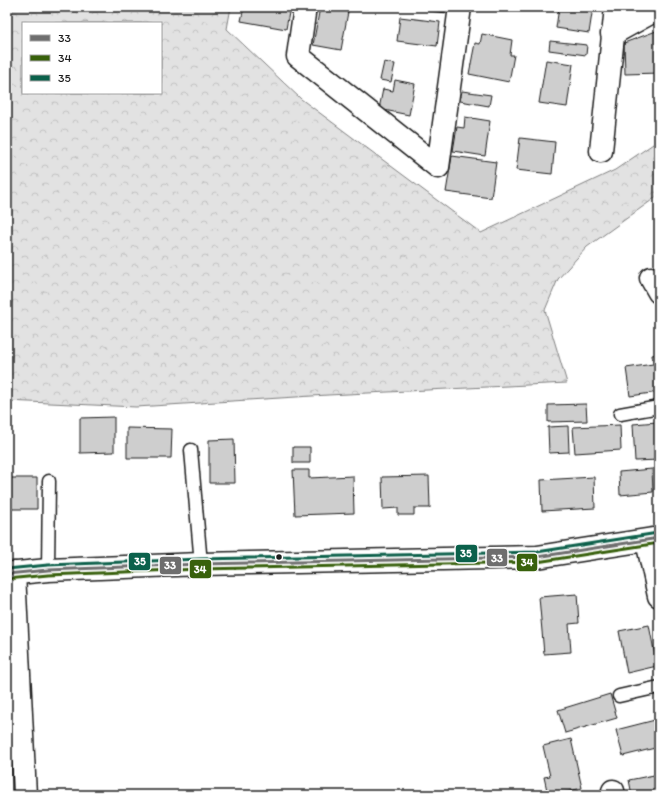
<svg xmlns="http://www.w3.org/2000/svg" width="666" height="802" viewBox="0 0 666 802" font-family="Itim,sans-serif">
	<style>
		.forest { fill: url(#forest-crowns); stroke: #7f7f7f; fill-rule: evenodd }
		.building { fill: #cecece; stroke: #1c1c1c }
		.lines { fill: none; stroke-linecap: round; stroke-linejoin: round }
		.lane-casing { stroke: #1c1c1c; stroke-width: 15 }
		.street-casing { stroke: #1c1c1c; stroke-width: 25 }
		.secondary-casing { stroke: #1c1c1c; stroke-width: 25 }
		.lane { stroke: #fff; stroke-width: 12 }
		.street { stroke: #fff; stroke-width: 22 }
		.secondary { stroke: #fff; stroke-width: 22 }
		.bus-1-casing { stroke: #fff; stroke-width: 6 }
		.bus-2-casing { stroke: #fff; stroke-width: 6 }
		.bus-3-casing { stroke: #fff; stroke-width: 6 }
		.bus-1 { stroke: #6e6e6e; stroke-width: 3 }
		.bus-2 { stroke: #38610b; stroke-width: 3 }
		.bus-3 { stroke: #0b614b; stroke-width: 3 }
		.bus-dot { fill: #1c1c1c; stroke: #fff; stroke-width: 1.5 }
		.line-badge { stroke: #fff; stroke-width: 1.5 }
		.badge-label { font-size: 11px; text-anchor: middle; font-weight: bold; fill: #fff }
	</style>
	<defs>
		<pattern id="forest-crowns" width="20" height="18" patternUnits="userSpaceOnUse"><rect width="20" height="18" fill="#e2e2e2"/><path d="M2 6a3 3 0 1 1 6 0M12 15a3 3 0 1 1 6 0" fill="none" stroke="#c1c1c1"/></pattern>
	</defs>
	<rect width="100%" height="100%" fill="#fff"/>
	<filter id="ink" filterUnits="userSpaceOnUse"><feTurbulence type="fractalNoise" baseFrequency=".025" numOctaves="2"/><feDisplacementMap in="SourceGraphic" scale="8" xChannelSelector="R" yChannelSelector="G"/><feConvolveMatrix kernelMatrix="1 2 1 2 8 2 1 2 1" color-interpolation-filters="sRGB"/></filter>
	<g filter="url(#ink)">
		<path class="forest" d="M 7,7 L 231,7 L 227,29 L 301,99 L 481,233 L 615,170 L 659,140 L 659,195 L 587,247 L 558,279 L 545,310 L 567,383 L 328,395 L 136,407 L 7,401 ZM 23,23 L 161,23 L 161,93 L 23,93 Z"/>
		<path class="building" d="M 244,7 L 290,7 L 286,29 L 241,21 Z
			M 320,7 L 348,12 L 341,50 L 313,45 Z
			M 429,7 L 449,7 L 448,13 L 428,11 Z
			M 559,7 L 593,7 L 589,33 L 556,28 Z
			M 400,17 L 440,22 L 437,46 L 397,41 Z
			M 659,30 L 659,73 L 625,74 L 624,43 Z
			M 482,34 L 512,40 L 510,55 L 514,55 L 509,82 L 469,74 L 475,43 L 480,44 Z
			M 550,41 L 587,45 L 586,55 L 549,50 Z
			M 546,60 L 573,64 L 567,107 L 539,103 Z
			M 384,62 L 395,64 L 391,82 L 380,80 Z
			M 395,80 L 415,84 L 409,115 L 379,109 L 383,89 L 393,91 Z
			M 462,91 L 491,95 L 489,106 L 460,101 Z
			M 465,117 L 490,121 L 485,156 L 453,151 L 457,127 L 464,128 Z
			M 520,138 L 555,142 L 552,174 L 516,170 Z
			M 452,156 L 496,162 L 491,198 L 446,192 Z
			M 659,354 L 659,392 L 630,396 L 626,368 L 653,364 L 652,355 Z
			M 586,404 L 587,421 L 548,422 L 548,405 Z
			M 114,417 L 114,452 L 80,453 L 80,418 Z
			M 657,422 L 659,460 L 635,461 L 633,424 Z
			M 620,425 L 621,450 L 575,453 L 573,427 Z
			M 568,426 L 569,452 L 549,453 L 548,427 Z
			M 127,428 L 172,429 L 171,458 L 127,458 Z
			M 234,439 L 235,483 L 209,483 L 209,440 Z
			M 293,447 L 310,447 L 310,463 L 293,463 Z
			M 652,469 L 653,492 L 620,495 L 619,472 Z
			M 293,470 L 309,470 L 309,478 L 353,476 L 354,513 L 295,515 Z
			M 429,476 L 430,508 L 414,508 L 414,515 L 398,515 L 398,508 L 383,509 L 382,477 Z
			M 594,477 L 595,508 L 542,511 L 541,480 Z
			M 7,478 L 37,478 L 37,509 L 7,509 Z
			M 577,594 L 579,623 L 569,624 L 571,652 L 544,654 L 539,597 Z
			M 649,625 L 657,666 L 627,673 L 619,631 Z
			M 610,694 L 617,718 L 565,733 L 558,710 Z
			M 659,719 L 659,747 L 623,756 L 616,730 Z
			M 571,739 L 582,788 L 554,795 L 548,795 L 544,777 L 550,776 L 543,746 Z
			M 659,774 L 659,795 L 632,795 L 629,780 Z"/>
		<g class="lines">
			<g class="lane-casing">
				<path id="lane" d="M 620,414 L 659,407
					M 191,450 L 201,564
					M 48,570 L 49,481
					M 619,696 L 659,687"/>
			</g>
			<g class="street-casing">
				<path id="street" d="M 305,7 L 298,56 L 438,167 L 460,7
					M 612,34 L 659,8
					M 601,151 L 616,7
					M 651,278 L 659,292
					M 647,541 L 659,596
					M 14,573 L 25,795
					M 613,791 L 614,795"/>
			</g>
			<g class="secondary-casing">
				<path id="secondary" d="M 7,574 L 48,570 L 201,564 L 537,557 L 659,538"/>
			</g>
			<use href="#lane" class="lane"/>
			<use href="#street" class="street"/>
			<use href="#secondary" class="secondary"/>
			<g class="bus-1-casing">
				<path id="bus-1" d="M 7,574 L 48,570 L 201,564 L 537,557 L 659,538"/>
			</g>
			<g class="bus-2-casing">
				<path id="bus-2" d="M 7,579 L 48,575 L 201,569 L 537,562 L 659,543"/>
			</g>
			<g class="bus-3-casing">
				<path id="bus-3" d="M 7,569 L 48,565 L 201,559 L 537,552 L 658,533"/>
			</g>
			<use href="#bus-1" class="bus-1"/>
			<use href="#bus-2" class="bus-2"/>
			<use href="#bus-3" class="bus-3"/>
		</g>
	</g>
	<circle class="bus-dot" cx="279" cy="557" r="3.5"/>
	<g class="line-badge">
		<rect x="455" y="544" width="23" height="19" rx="4" fill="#0b614b"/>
		<rect x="486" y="548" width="22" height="19" rx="4" fill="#6e6e6e"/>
		<rect x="128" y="552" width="23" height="19" rx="4" fill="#0b614b"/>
		<rect x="516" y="553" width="22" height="19" rx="4" fill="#38610b"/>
		<rect x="159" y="556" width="23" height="19" rx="4" fill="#6e6e6e"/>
		<rect x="189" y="559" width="23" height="20" rx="4" fill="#38610b"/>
	</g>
	<g class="badge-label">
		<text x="466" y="557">35</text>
		<text x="497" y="562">33</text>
		<text x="140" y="565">35</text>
		<text x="527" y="566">34</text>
		<text x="170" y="569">33</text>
		<text x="200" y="573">34</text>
	</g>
	<rect width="666" height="802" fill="none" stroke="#fff" stroke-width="24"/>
	<rect x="12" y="12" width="642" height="778" fill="none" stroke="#1c1c1c" stroke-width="1.5" filter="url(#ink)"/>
	<rect x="22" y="22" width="140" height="72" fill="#ffffff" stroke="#a4a4a4"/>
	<rect x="30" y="35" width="20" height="6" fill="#6e6e6e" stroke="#a4a4a4"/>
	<text x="58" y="42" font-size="12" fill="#1c1c1c">33</text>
	<rect x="30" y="55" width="20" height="6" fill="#38610b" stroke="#a4a4a4"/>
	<text x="58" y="62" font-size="12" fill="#1c1c1c">34</text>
	<rect x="30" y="75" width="20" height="6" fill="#0b614b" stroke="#a4a4a4"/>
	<text x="58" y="82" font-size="12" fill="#1c1c1c">35</text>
</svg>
